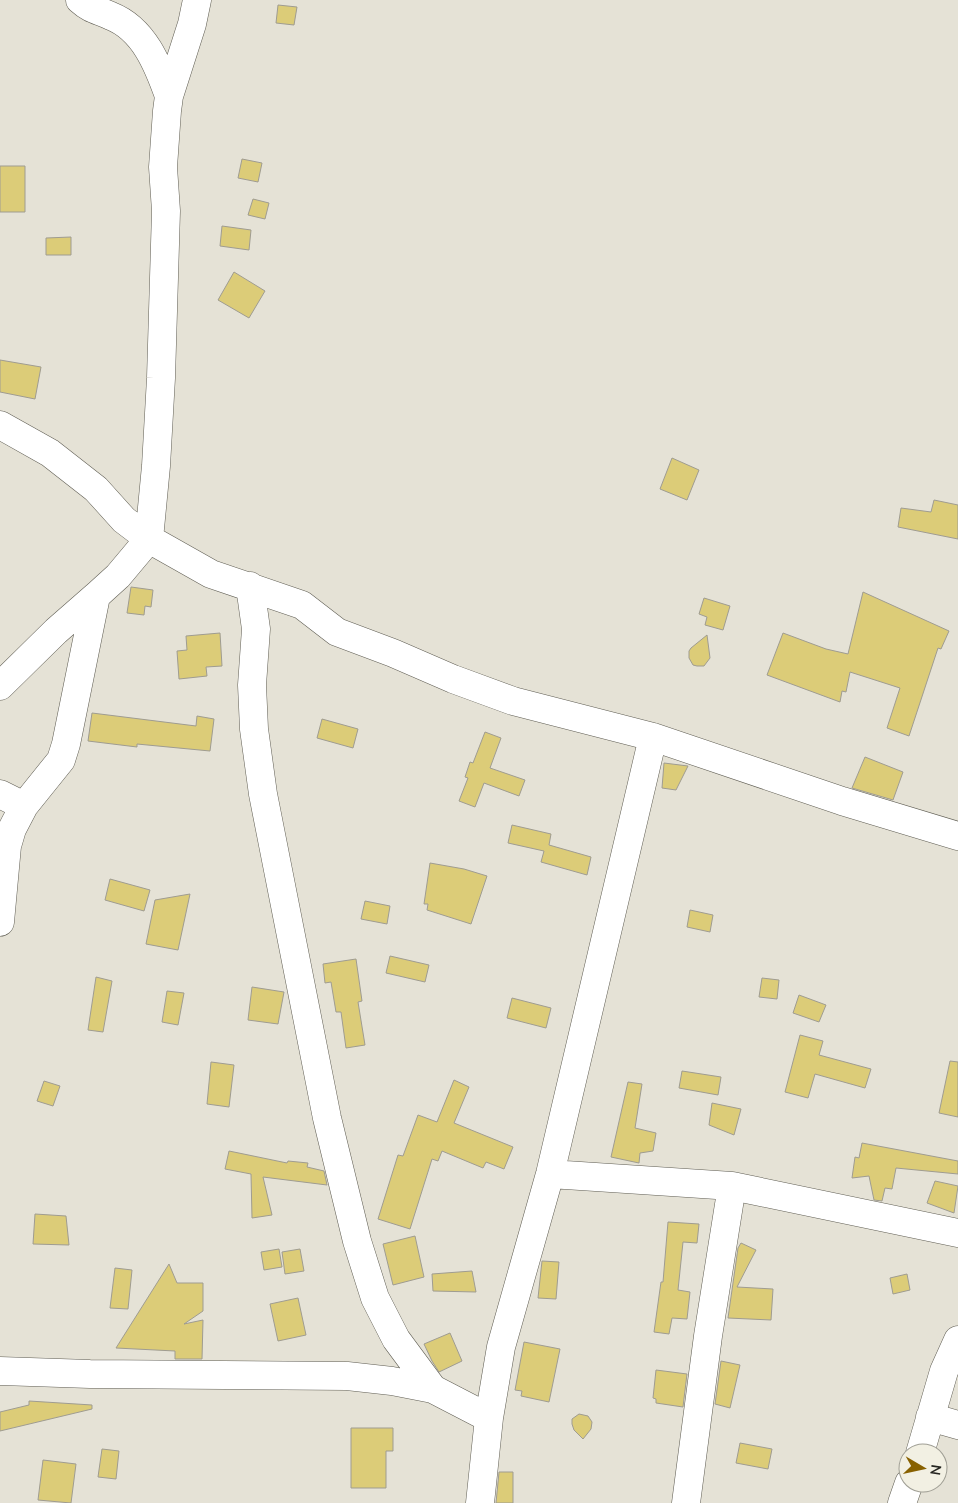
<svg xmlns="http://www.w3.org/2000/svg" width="958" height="1503" viewBox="0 0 958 1503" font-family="'Nunito Sans',sans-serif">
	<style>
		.building { fill: #dccc78; stroke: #9f9c91 }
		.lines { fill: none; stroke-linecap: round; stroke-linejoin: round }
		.minor-casing { stroke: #605e54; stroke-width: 29 }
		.minor { stroke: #fff; stroke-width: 28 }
	</style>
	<rect width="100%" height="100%" fill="#e5e2d6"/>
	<path class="building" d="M 278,5 L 297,7 L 294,25 L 276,23 Z
		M 242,159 L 262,163 L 258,182 L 238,178 Z
		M 0,166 L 25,166 L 25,212 L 0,212 Z
		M 253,199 L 269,203 L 265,219 L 248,215 Z
		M 222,226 L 251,230 L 249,250 L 220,246 Z
		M 71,237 L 71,255 L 46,255 L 46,238 Z
		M 234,272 L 265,291 L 249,318 L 218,300 Z
		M 0,360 L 41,367 L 35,399 L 0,392 Z
		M 672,458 L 699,470 L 687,500 L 660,489 Z
		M 934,500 L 958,505 L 958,539 L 898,527 L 901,508 L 931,512 Z
		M 131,587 L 153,590 L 151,607 L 145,606 L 144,615 L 127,613 Z
		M 863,592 L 949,631 L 941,649 L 938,648 L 909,736 L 887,728 L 900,688 L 850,672 L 846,692 L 842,691 L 840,702 L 767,675 L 783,633 L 826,649 L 848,654 Z
		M 704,598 L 730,606 L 723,630 L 705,625 L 707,617 L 699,614 Z
		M 220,633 L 222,666 L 206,667 L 207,676 L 179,679 L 177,651 L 187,650 L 186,636 Z
		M 707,635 L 710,658 L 704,666 L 697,666 L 693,665 L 689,658 L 689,651 L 691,648 Z
		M 92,713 L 196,726 L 197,716 L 214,719 L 210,751 L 137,744 L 137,747 L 88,741 Z
		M 322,719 L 358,729 L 353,748 L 317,738 Z
		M 485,732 L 501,738 L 490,768 L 525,780 L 519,796 L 484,783 L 475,807 L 459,801 L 468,778 L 465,777 L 470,762 L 473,763 Z
		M 865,757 L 903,772 L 893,800 L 852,788 Z
		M 664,763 L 688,766 L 676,790 L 662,788 Z
		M 512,825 L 551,834 L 549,845 L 591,857 L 587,875 L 541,862 L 544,851 L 508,843 Z
		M 430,863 L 464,869 L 487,876 L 471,924 L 427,910 L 428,904 L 424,904 Z
		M 110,879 L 150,890 L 144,911 L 105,900 Z
		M 190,894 L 178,950 L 146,944 L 155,900 Z
		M 365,901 L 390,906 L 387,924 L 361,919 Z
		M 690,910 L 713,915 L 710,932 L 687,927 Z
		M 390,956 L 429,965 L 425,982 L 386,973 Z
		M 356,959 L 362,1001 L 358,1002 L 365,1045 L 346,1048 L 341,1012 L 336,1012 L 331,982 L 325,983 L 323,964 Z
		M 96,977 L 112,981 L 103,1032 L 88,1030 Z
		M 762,978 L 779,980 L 777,999 L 759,997 Z
		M 252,987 L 284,992 L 278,1024 L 248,1020 Z
		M 167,991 L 184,993 L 178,1025 L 162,1022 Z
		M 799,995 L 826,1005 L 819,1022 L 793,1013 Z
		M 512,998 L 551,1008 L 546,1028 L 507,1018 Z
		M 800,1035 L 823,1041 L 819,1055 L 871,1069 L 865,1088 L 815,1074 L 808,1098 L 785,1092 Z
		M 950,1061 L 958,1062 L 958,1117 L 939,1113 Z
		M 211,1062 L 234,1065 L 229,1107 L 207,1104 Z
		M 682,1071 L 721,1077 L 718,1095 L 679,1088 Z
		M 454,1080 L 469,1087 L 454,1123 L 513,1147 L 504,1169 L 486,1162 L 483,1168 L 442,1151 L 438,1161 L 432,1159 L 410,1229 L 378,1219 L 398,1155 L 403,1156 L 418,1115 L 437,1122 Z
		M 44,1081 L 60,1086 L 53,1106 L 37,1101 Z
		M 628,1082 L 642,1084 L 635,1128 L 656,1133 L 653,1151 L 640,1153 L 639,1163 L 611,1157 Z
		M 712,1103 L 741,1109 L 734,1135 L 709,1125 Z
		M 862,1143 L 958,1161 L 958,1174 L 896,1168 L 892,1189 L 885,1188 L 882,1201 L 874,1200 L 869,1176 L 852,1178 L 855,1157 L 859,1158 Z
		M 229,1151 L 287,1163 L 288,1161 L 308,1163 L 307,1167 L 324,1171 L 327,1185 L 263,1177 L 272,1215 L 252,1218 L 251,1174 L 225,1169 Z
		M 935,1181 L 958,1186 L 954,1213 L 927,1203 Z
		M 35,1214 L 66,1216 L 69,1245 L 33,1244 Z
		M 668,1222 L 699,1224 L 697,1243 L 683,1242 L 678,1290 L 690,1292 L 687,1319 L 672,1318 L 669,1334 L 654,1332 L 661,1282 L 663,1282 Z
		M 415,1236 L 424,1277 L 393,1285 L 383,1244 Z
		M 741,1243 L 756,1250 L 737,1287 L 773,1289 L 771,1320 L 728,1318 L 738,1248 Z
		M 279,1249 L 282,1267 L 264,1270 L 261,1252 Z
		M 300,1249 L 304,1271 L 285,1274 L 282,1252 Z
		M 542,1261 L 559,1262 L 556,1299 L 538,1298 Z
		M 169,1264 L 177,1283 L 203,1283 L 203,1311 L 184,1324 L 203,1320 L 202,1359 L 175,1359 L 175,1351 L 116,1348 Z
		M 115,1268 L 132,1270 L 128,1309 L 110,1308 Z
		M 472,1271 L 476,1292 L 433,1291 L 432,1274 Z
		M 907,1274 L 910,1290 L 893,1294 L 890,1278 Z
		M 298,1298 L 306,1335 L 278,1341 L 270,1304 Z
		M 450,1333 L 462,1361 L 439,1372 L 432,1361 L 424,1344 Z
		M 524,1342 L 560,1349 L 549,1402 L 521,1396 L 522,1391 L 515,1390 Z
		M 721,1361 L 740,1365 L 730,1408 L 715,1404 Z
		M 656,1370 L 687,1374 L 683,1407 L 656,1403 L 656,1399 L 653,1398 Z
		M 29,1401 L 92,1405 L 92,1409 L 0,1431 L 0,1412 L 29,1405 Z
		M 579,1414 L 588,1416 L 592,1422 L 591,1429 L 583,1439 L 574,1430 L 572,1424 L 572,1419 Z
		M 351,1428 L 393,1428 L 393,1451 L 386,1451 L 386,1488 L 351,1488 Z
		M 740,1443 L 772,1449 L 768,1469 L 736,1463 Z
		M 102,1449 L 119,1451 L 116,1479 L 98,1477 Z
		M 43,1460 L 76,1464 L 71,1503 L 38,1500 Z
		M 499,1472 L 513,1472 L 513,1503 L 496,1503 Z"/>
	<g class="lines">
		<g class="minor-casing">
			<path id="minor" d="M 80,0 C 91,10 98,10 111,16 C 144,29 158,65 169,96
				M 0,425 L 50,453 L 96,489 L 124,520 L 149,539 L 211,574 L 302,605 L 337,632 L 393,653 L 453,679 L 513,701 L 653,737 L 842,801 L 958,836
				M 250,586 L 256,629 L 252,685 L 254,729 L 263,794 L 327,1118 L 357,1241 L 375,1298 L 396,1339 L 433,1389
				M 0,686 L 56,631 L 96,596
				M 0,794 L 24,806
				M 0,922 L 7,846 L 12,829 L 24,806 L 61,760 L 66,744 L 96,596 L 118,576 L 149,539 L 156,466 L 161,378 L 166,211 L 163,167 L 167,111 L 169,96 L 192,24 L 197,0
				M 550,1174 L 732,1186 L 958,1233
				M 0,1371 L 90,1374 L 347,1376 L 392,1381 L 433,1389 L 489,1418
				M 930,1417 L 958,1425
				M 920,1453 L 944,1371 L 958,1340
				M 480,1503 L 489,1418 L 501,1347 L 550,1174 L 653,737
				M 686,1503 L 708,1336 L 732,1186
				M 902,1503 L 909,1483"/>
		</g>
		<use href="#minor" class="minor"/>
	</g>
	<g transform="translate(923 1468) rotate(99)"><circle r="24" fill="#f2f0e3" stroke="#a09f95"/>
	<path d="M0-4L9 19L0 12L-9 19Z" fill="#886100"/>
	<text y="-8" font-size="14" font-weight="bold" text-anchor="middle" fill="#252520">N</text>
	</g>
</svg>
